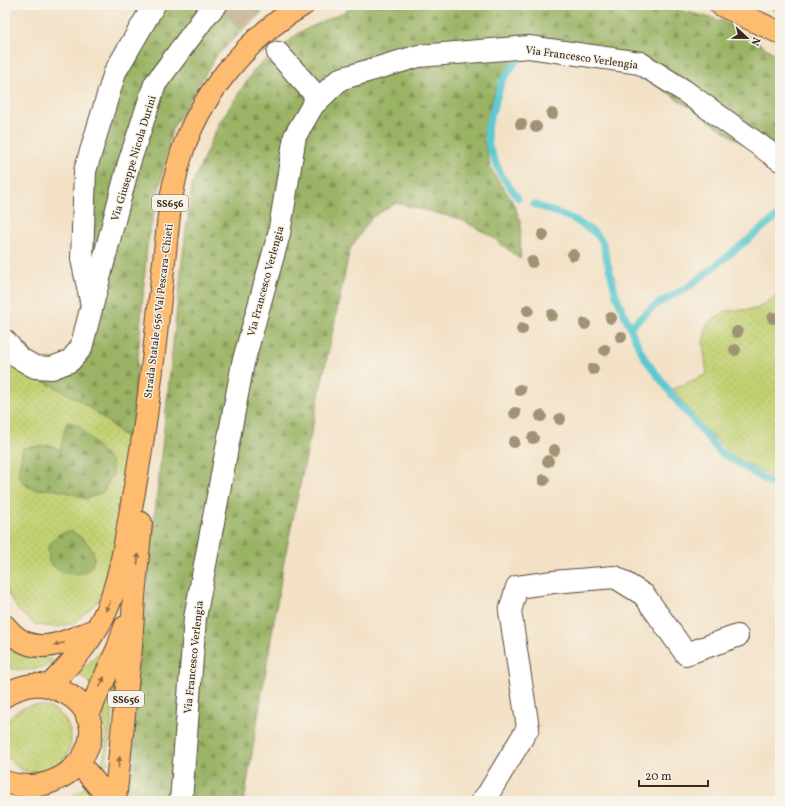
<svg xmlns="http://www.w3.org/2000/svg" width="785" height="806" viewBox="0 0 785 806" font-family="Vollkorn,serif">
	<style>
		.grass { fill: url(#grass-dots); stroke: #7f7e48 }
		.forest { fill: url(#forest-firs); stroke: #6a6e42 }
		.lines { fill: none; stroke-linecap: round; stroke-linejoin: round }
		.stream { stroke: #5bc8cf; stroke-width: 7 }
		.minor-tunnel { stroke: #cebca4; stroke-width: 22; stroke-dasharray: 22 11; stroke-linecap: butt }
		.minor-casing { stroke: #574537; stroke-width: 24 }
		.major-casing { stroke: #574537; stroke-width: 24 }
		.highway-casing { stroke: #574537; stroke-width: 24 }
		.minor { stroke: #fff; stroke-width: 22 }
		.major { stroke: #fdbc6f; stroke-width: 22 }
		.highway { stroke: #fdbc6f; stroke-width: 22 }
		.tree { fill: #a09375 }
		.oneway { fill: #926c42 }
		.labels { text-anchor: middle; stroke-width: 3; stroke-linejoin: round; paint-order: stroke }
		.shield { fill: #f7f3e8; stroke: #73665b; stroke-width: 1 }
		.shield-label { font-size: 10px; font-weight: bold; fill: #3b2a1e }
		.street-label { font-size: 11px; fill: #3b2a1e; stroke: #f7f3e8 }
	</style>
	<defs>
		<pattern id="grass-dots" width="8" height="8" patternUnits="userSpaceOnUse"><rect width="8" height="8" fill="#c3d173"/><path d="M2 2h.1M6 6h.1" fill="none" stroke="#a8b463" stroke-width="1.8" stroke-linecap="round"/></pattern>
		<pattern id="forest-firs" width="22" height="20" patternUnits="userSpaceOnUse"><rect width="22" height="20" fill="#9ab365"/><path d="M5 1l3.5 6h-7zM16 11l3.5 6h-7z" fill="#7f9253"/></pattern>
	</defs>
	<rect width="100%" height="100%" fill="#f7f3e8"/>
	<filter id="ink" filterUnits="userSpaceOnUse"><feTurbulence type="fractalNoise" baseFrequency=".025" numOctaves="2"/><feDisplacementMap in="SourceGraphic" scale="8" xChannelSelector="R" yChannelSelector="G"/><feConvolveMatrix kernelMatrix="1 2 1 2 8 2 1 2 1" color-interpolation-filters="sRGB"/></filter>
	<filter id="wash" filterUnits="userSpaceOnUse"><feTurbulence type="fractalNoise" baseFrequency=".012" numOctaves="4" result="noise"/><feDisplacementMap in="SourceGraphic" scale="16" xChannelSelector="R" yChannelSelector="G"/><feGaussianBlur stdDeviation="0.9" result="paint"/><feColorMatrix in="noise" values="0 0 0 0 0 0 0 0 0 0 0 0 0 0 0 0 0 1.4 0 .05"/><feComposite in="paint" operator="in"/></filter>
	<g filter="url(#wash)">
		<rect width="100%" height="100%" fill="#f3e1c6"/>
		<path class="grass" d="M 780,294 L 780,482 L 730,454 L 695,419 L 673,389 L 707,374 L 703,343 L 707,324 L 726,311 L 756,309 Z
			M 5,361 L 35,378 L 62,389 L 86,403 L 131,442 L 119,530 L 109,575 L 98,601 L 75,623 L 56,627 L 36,625 L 19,611 L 8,594 L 5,583 Z
			M 5,642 L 26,654 L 53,660 L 53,664 C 39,669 17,674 5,665 Z
			M 111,642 L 91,684 L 77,673 Z
			M 116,676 L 103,801 L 65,801 L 87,786 L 100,769 L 106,748 L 103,701 Z
			M3 739a34 34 0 1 1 68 0a34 34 0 1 1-68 0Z"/>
		<path class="forest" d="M 164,5 L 269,5 L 217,55 L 172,129 L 147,246 L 131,442 C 98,412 76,395 35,378 L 80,361 L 88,182 L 115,87 Z
			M 359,5 L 659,5 L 723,21 L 780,57 L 780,169 L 642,75 L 604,64 L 518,57 L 496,87 L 489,111 L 483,137 L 491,169 L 512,201 L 521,221 L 520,259 L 491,236 L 460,219 L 396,203 L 372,217 L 350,249 L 284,561 L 244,801 L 124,801 L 181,270 L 192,185 L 219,123 L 255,69 L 300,32 Z
			M 767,5 L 780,5 L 780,15 Z
			M 67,422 L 78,425 L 111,461 L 113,474 L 103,492 L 86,499 C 77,495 66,491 56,490 C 37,487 32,496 18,475 L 23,448 L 50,445 L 60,450 Z
			M 71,531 C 83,538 103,552 90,568 C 87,571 80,573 76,575 L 59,571 L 49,562 L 48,546 L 59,534 Z"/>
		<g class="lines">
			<path class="stream" d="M 518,198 L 501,175 L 489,147 L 487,129 L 502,81 L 521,55
				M 533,204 L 573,219 L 594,232 L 602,241 L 616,295 L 635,339 L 645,359 L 676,400 L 720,452 L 780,489
				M 630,327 L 654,306 L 691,285 L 780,214"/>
		</g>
	</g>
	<g filter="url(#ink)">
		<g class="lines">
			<path class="minor-tunnel" d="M 234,5 L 278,53"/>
			<g class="minor-casing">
				<path id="minor" d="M 278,53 L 319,99
					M 91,301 L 82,259 L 85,171 L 115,72 L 154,5
					M 5,341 L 19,358 L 35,367 L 52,368 L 70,361 L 81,348 L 129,163 L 155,84 L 207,14 L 216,5
					M 181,801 L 195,618 L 243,363 L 279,234 L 295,136 L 313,105 L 340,79 L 419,56 L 529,47 L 640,63 L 683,90 L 780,160
					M 482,801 L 488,794 L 528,728 L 510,611 L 517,587 L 553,582 L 615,577 L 644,595 L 686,654 L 737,636"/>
			</g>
			<g class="major-casing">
				<path id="major" d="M 5,696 C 18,686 36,682 51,687 C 132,713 76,806 5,782"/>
			</g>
			<g class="highway-casing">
				<path id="highway" d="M 721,5 L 780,33
					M 5,626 C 33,661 62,642 95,630
					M 49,686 C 71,663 94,639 107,609 C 121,576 126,538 132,503 C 151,403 159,300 171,198 C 174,185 176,172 180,159 C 197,99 248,36 303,5
					M 87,717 L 118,648 L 125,627
					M 83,768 L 111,801
					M 115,801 L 131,647 L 134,597 L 141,523"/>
			</g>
			<use href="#minor" class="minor"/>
			<use href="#major" class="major"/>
			<use href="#highway" class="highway"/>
		</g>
		<g class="tree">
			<circle cx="552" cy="114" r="6"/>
			<circle cx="521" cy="124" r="6"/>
			<circle cx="536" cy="127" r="6"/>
			<circle cx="543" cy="235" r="6"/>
			<circle cx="573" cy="255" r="6"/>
			<circle cx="532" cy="262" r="6"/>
			<circle cx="528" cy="310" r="6"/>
			<circle cx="552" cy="315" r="6"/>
			<circle cx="611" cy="318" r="6"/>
			<circle cx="773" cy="318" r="6"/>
			<circle cx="585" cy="324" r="6"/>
			<circle cx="522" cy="329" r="6"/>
			<circle cx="737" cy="332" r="6"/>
			<circle cx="621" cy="337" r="6"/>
			<circle cx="605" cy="350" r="6"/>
			<circle cx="735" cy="350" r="6"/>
			<circle cx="593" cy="369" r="6"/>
			<circle cx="520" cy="390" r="6"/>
			<circle cx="515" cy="413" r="6"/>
			<circle cx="541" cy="416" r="6"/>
			<circle cx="560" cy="419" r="6"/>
			<circle cx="533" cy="438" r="6"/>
			<circle cx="514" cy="442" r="6"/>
			<circle cx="554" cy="450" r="6"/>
			<circle cx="548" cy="461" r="6"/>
			<circle cx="544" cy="480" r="6"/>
		</g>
		<defs><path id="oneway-solid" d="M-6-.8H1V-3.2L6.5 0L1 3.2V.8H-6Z"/></defs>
		<g class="oneway">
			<use href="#oneway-solid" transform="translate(138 559) rotate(-84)"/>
			<use href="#oneway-solid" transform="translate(108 606) rotate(113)"/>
			<use href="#oneway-solid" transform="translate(59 644) rotate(165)"/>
			<use href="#oneway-solid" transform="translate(102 682) rotate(-65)"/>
			<use href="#oneway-solid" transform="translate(119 762) rotate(-84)"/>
		</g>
	</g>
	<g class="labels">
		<g class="shield">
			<rect x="152" y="195" width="36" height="16" rx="3"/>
			<rect x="108" y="691" width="36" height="16" rx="3"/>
		</g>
		<g class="shield-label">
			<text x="170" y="207">SS656</text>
			<text x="126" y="703">SS656</text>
		</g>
		<g class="street-label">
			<text transform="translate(582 57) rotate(8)" y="4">Via Francesco Verlengia</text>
			<text transform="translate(133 158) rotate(-73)" y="4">Via Giuseppe Nicola Durini</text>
			<text transform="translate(265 281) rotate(-75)" y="4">Via Francesco Verlengia</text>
			<text transform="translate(158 311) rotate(-83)" y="4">Strada Statale 656 Val Pescara-Chieti</text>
			<text transform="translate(193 657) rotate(-84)" y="4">Via Francesco Verlengia</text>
		</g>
	</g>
	<rect width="785" height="806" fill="none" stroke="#f7f3e8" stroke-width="20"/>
	<g transform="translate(747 38) rotate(112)" stroke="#f7f3e8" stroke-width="3" paint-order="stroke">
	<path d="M0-3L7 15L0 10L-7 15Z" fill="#3b2a1e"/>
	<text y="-6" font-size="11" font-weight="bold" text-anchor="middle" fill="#3b2a1e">N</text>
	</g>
	<path d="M639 780v6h69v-6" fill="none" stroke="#3b2a1e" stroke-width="2"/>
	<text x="645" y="780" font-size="12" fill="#3b2a1e" stroke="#f7f3e8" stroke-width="3" paint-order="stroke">20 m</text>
</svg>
